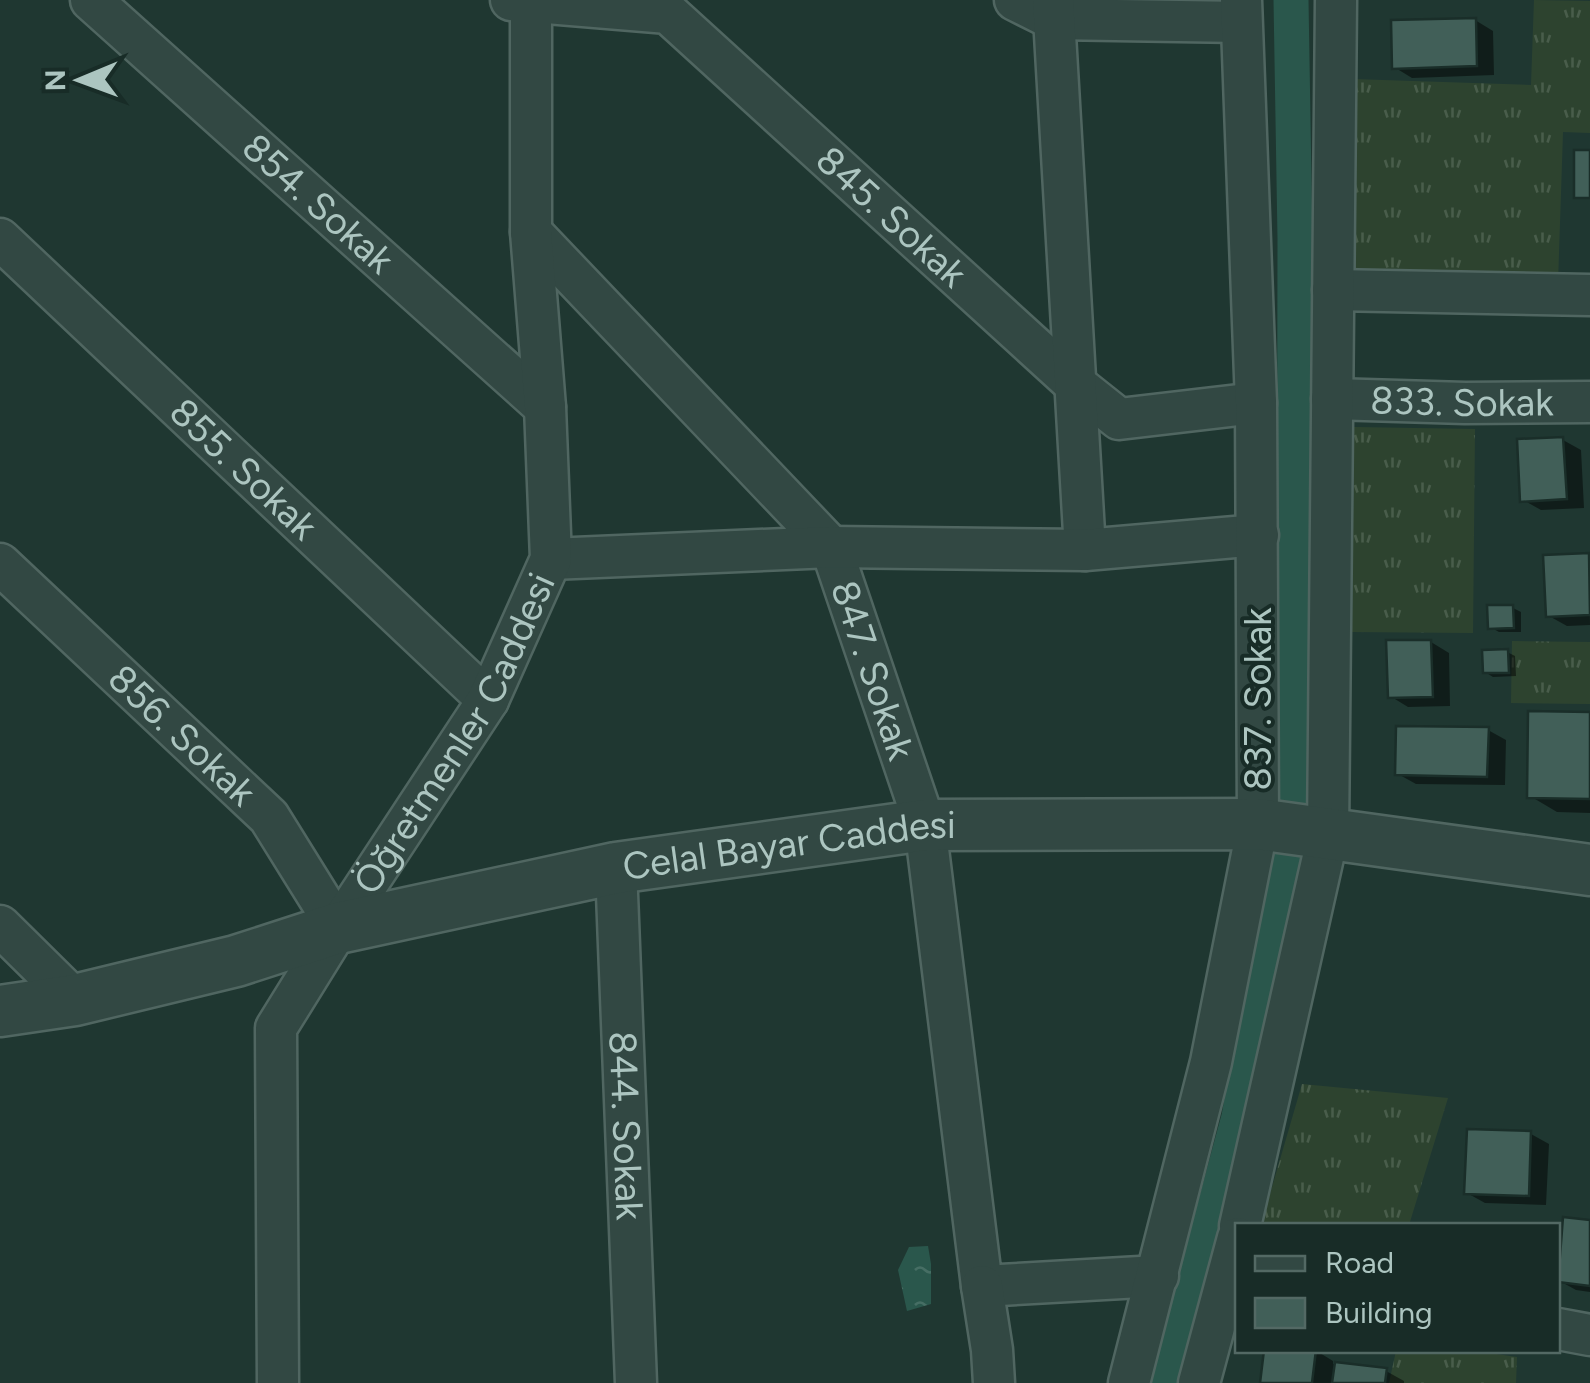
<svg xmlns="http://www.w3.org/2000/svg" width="1590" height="1383" viewBox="0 0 1590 1383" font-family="Figtree,sans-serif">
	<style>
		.grass { fill: url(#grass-tufts) }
		.water { fill: url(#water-ripples) }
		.shadow { fill: #0007 }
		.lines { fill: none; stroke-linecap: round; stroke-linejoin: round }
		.canal { stroke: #2a574c; stroke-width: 35 }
		.building { fill: #415f58; stroke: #1a2e29; stroke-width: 2.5 }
		.minor-casing { stroke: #506661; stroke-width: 45 }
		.tertiary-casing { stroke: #506661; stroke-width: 55 }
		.minor { stroke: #324843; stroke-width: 40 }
		.tertiary { stroke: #324843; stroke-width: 50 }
		.labels { text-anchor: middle; stroke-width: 8; stroke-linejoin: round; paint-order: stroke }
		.street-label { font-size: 38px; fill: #acc5c0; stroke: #182c27 }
	</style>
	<defs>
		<pattern id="grass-tufts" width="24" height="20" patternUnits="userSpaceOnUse" patternTransform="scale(2.5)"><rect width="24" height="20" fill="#2d432f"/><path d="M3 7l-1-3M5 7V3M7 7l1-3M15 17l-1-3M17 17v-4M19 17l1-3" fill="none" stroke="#495d4b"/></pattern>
		<pattern id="water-ripples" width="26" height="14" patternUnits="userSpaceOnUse" patternTransform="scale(2.5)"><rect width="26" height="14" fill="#2a574c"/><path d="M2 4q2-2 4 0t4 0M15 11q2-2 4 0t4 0" fill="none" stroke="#466e64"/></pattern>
	</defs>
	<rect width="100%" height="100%" fill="#1f3731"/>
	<path class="grass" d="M 1534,0 L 1590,1 L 1590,133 L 1563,132 L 1558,283 L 1346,276 L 1352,79 L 1531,85 Z
		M 1354,427 L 1475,429 L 1473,633 L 1352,632 Z
		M 1512,641 L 1590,642 L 1590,704 L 1511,703 Z
		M 1302,1084 L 1448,1098 L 1409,1225 L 1261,1225 Z
		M 1469,1350 L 1517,1357 L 1516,1383 L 1389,1383 L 1396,1351 Z"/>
	<path class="water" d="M 928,1246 L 931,1264 L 931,1304 L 907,1311 L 898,1270 L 909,1247 Z"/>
	<path class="shadow" d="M 1475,20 L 1493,31 L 1494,75 L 1412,78 L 1394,67 Z
		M 1563,440 L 1581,450 L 1584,508 L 1541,510 L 1523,500 Z
		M 1589,556 L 1590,625 L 1567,626 L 1549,616 Z
		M 1513,608 L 1521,612 L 1521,632 L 1499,632 L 1490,627 Z
		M 1431,642 L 1449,653 L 1450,706 L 1408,707 L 1390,696 Z
		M 1507,652 L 1515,656 L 1516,676 L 1493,677 L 1485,672 Z
		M 1590,715 L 1590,813 L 1557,812 L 1530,796 Z
		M 1488,730 L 1506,740 L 1505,785 L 1416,784 L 1398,774 Z
		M 1531,1134 L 1549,1144 L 1546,1205 L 1485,1203 L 1467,1193 Z
		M 1590,1223 L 1590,1292 L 1576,1290 L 1558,1280 Z
		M 1315,1350 L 1333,1361 L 1333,1364 L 1386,1371 L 1404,1381 L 1404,1383 L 1262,1383 Z"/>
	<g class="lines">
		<path class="canal" d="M 1167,1383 L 1239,1117 L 1294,796 L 1295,239 L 1291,0"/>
	</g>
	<path class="building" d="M 1476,18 L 1477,66 L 1392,69 L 1391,20 Z
		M 1574,150 L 1590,150 L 1590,198 L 1574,198 Z
		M 1563,437 L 1567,499 L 1520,502 L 1517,439 Z
		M 1589,553 L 1590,615 L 1546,617 L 1543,555 Z
		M 1487,605 L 1513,605 L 1514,628 L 1488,629 Z
		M 1386,640 L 1431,640 L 1433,697 L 1388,698 Z
		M 1508,649 L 1509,673 L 1483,673 L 1482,650 Z
		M 1528,711 L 1590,712 L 1590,799 L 1527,798 Z
		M 1396,726 L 1489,727 L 1487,777 L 1395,775 Z
		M 1467,1129 L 1531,1131 L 1529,1196 L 1464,1194 Z
		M 1563,1217 L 1590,1220 L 1590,1286 L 1558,1282 Z
		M 1264,1350 L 1316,1350 L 1312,1383 L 1260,1383 Z
		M 1335,1362 L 1387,1368 L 1385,1383 L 1332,1383 Z"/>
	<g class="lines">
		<g class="minor-casing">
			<g id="minor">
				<path id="s1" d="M 91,0 L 545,407"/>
				<path id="s2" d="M 511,0 L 668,13 L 1075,384 L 1119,419 L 1256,403"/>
				<path d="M 1015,0 L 1053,19 L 1241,22"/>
				<path d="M 1053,0 L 1085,550"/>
				<path id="s3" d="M 531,232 L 831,547 L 925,825 L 982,1286 L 1158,1276"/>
				<path id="s4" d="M 0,239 L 488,700"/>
				<path d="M 1333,290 L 1590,295"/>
				<path id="s5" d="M 1332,399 L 1465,403 L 1590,402"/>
				<path d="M 551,559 L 831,547 L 1085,550 L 1258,535"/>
				<path id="s6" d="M 0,564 L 269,817 L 338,928"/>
				<path id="s7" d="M 616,868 L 636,1383"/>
				<path d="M 0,926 L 75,1000"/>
				<path d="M 1240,1226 L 1328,835 L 1336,0"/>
				<path d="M 982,1286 L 992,1350 L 994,1383"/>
				<path d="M 1558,1329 L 1590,1335"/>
				<path id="s8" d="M 278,1383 L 276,1028 L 338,928 L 488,700 L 551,559 L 545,407 L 531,232 L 531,0"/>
				<path d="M 1129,1383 L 1211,1062 L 1258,824 L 1256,403 L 1241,0"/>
				<path d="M 1199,1383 L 1238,1238"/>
			</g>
		</g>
		<g class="tertiary-casing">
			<g id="tertiary">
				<path id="s9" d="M 0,1011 L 75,1000 L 236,961 L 338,928 L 616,868 L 925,825 L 1258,824 L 1590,870"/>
			</g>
		</g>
		<use href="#minor" class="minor"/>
		<use href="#tertiary" class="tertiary"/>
	</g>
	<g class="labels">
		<g class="street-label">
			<text dy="13" stroke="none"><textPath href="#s1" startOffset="305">854. Sokak</textPath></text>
			<text dy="13" stroke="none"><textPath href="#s2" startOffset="460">845. Sokak</textPath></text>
			<text dy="13" stroke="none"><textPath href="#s5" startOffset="130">833. Sokak</textPath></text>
			<text dy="13" stroke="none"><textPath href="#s4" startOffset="335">855. Sokak</textPath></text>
			<text dy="13" stroke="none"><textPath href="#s3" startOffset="565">847. Sokak</textPath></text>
			<text transform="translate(1258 699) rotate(-90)" y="13">837. Sokak</text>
			<text dy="13" stroke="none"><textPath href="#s8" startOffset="700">Öğretmenler Caddesi</textPath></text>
			<text dy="13" stroke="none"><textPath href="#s6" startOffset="250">856. Sokak</textPath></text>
			<text dy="13" stroke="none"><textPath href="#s9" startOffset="808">Celal Bayar Caddesi</textPath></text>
			<text dy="13" stroke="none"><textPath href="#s7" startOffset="258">844. Sokak</textPath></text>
		</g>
	</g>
	<rect x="1235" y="1223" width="325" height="130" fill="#182c27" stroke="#536964" stroke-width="2.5"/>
	<rect x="1255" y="1256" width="50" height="15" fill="#324843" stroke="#536964" stroke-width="2.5"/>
	<text x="1325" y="1273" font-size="30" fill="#acc5c0">Road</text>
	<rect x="1255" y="1298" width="50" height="30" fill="#415f58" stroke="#536964" stroke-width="2.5"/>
	<text x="1325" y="1323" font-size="30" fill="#acc5c0">Building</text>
	<g transform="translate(80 80) rotate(269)" stroke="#182c27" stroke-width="8" paint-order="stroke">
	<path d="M0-8L18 38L0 25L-18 38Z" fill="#acc5c0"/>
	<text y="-15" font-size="28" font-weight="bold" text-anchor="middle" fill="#acc5c0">N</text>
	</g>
</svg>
